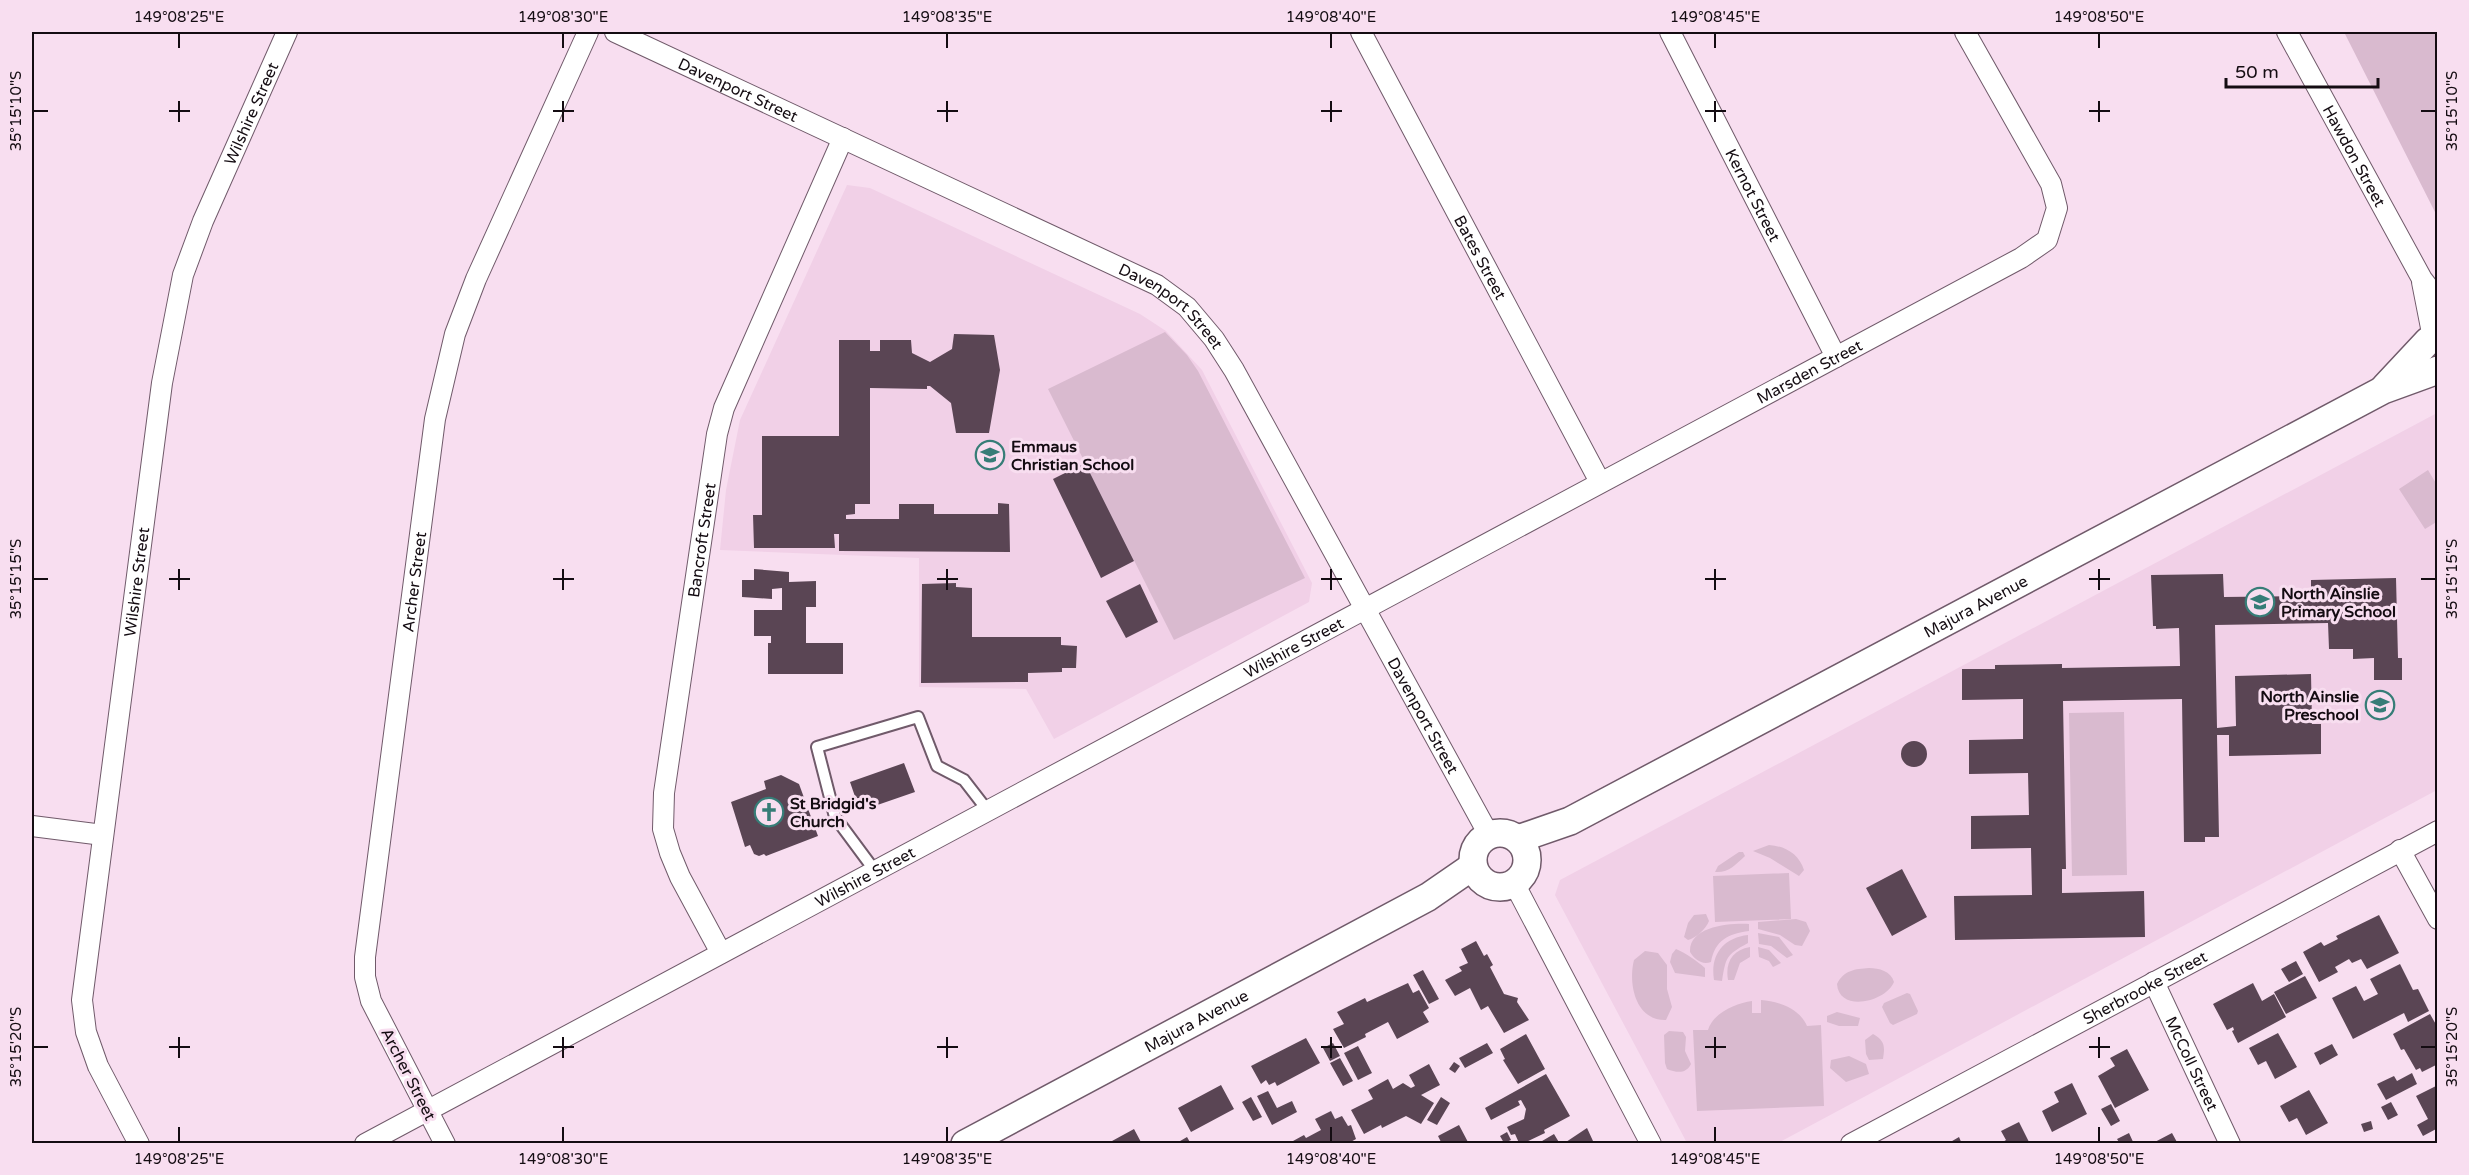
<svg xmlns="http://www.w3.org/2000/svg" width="2469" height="1175" viewBox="0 0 2469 1175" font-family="'Varela Round',sans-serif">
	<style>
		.built { fill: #f1d0e7 }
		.green { fill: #d9bacf }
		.building { fill: #5a4554 }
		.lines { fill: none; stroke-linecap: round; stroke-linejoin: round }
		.lane-casing { stroke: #705a6a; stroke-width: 14 }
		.street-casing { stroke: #705a6a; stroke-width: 22 }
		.secondary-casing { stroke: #705a6a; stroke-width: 30 }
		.lane { stroke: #fff; stroke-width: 10 }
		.street { stroke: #fff; stroke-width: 20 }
		.secondary { stroke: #fff; stroke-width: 27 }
		.ticks { fill: none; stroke: #140c12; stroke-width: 2 }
		.labels { text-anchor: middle; stroke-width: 6; stroke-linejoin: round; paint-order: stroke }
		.street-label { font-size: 16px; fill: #140c12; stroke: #f8def0 }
		.poi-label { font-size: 16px; font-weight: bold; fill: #140c12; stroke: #f8def0; text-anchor: start }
		.neatline { fill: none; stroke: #140c12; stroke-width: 2 }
		.ticks-label { font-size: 15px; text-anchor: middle; fill: #140c12 }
	</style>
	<rect width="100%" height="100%" fill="#f8def0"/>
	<path class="built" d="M 847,185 L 870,188 L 1140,314 L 1166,331 L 1202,370 L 1312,583 L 1309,602 L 1054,739 L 1026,689 L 919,687 L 919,558 L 720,550 L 726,490 L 740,420 Z
		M 2437,413 L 2437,790 L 1778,1143 L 1687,1143 L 1555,895 L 1560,880 Z"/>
	<path class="green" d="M 2344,32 L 2437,32 L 2437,216 Z
		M 1165,332 L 1187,355 L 1198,371 L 1305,578 L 1174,640 L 1048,389 Z
		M 2428,470 L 2437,485 L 2438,521 L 2425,529 L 2399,489 Z
		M 2124,712 L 2127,875 L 2072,876 L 2069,713 Z
		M 1769,845 C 1785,846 1799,854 1804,870 L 1799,876 L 1770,858 L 1753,851 Z
		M 1739,852 L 1743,852 L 1745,856 C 1735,865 1729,873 1715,872 L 1718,866 Z
		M 1789,873 L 1791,919 L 1715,922 L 1713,876 Z
		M 1706,914 L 1709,921 C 1706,929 1696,938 1688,940 L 1684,937 L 1688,923 L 1694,915 Z
		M 1796,919 L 1806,922 L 1810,931 L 1802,946 L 1795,945 L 1780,935 L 1758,929 L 1758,922 Z
		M 1749,924 L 1749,931 C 1728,934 1715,940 1711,962 C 1702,965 1695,960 1690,952 C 1689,926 1730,923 1749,924 Z
		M 1758,933 L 1779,937 L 1793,955 L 1787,958 L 1771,946 L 1759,944 Z
		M 1748,935 L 1748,943 C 1726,955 1726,957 1722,981 L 1714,980 C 1710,955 1723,938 1748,935 Z
		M 1750,947 L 1750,957 L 1740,963 L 1734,980 L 1728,980 C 1725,963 1732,950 1750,947 Z
		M 1758,947 L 1769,950 L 1781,963 L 1773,967 L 1769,961 L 1759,957 Z
		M 1676,949 C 1686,953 1697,961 1705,968 L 1705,977 L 1675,973 L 1670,962 L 1672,954 Z
		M 1645,951 L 1658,953 L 1667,965 L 1667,989 L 1672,1007 L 1666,1020 C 1635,1021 1628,983 1634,960 Z
		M 1869,968 C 1879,968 1891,971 1894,982 C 1886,1002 1839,1013 1837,984 C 1844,970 1855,969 1869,968 Z
		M 1907,993 L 1910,994 L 1918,1011 L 1917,1014 L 1893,1025 L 1890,1023 L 1882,1007 L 1884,1003 Z
		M 1761,1000 C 1778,1001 1800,1009 1807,1026 L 1821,1025 L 1824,1106 L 1697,1111 L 1693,1030 L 1708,1030 C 1713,1013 1736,1003 1752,1001 L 1752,1013 L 1761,1013 Z
		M 1837,1012 L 1860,1018 L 1858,1026 L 1839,1026 L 1827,1022 L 1827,1016 Z
		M 1669,1031 L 1683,1032 L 1686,1037 L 1685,1051 L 1691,1064 C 1686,1074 1677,1073 1667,1069 L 1665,1063 L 1664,1035 Z
		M 1873,1034 C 1885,1041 1885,1046 1883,1059 L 1869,1060 L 1866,1054 L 1865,1040 Z
		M 1849,1056 L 1866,1064 L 1869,1074 L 1846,1082 L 1830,1068 L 1831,1060 Z"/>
	<path class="building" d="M 954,334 L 994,335 L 1000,370 L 989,433 L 956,433 L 951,403 L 930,386 L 927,386 L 927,389 L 870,388 L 870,504 L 855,504 L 855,514 L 846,515 L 846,519 L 899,519 L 899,504 L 934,504 L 934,514 L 998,514 L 998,503 L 1009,504 L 1010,552 L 839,551 L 839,534 L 834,534 L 835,548 L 754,548 L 753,515 L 762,515 L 762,436 L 839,436 L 839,340 L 870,340 L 870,351 L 880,351 L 880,340 L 911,340 L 912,353 L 930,362 L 952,349 Z
		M 1085,463 L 1134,561 L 1101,578 L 1053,479 Z
		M 754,569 L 789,572 L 789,582 L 816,581 L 816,607 L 806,607 L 806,643 L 843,643 L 843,674 L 768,674 L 768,643 L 771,643 L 771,636 L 754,636 L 754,610 L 782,610 L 782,588 L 772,589 L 772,599 L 742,597 L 742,580 L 754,580 Z
		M 2223,574 L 2224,597 L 2311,596 L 2311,580 L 2396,578 L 2398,658 L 2402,658 L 2402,680 L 2374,680 L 2374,658 L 2353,659 L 2353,649 L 2329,649 L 2328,623 L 2215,625 L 2217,728 L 2236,726 L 2235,676 L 2311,674 L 2312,724 L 2321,724 L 2321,754 L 2229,756 L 2229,735 L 2217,735 L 2219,837 L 2205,837 L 2205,842 L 2184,842 L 2182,699 L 2063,701 L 2066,869 L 2062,869 L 2062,893 L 2144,891 L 2145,937 L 1955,940 L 1954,896 L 2032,895 L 2031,848 L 1971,849 L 1971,816 L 2029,815 L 2028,773 L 1969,774 L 1969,740 L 2023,739 L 2023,699 L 1962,700 L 1962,669 L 1995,669 L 1995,665 L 2062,664 L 2062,668 L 2180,666 L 2179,628 L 2156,629 L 2156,626 L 2153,626 L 2151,575 Z
		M 956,583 L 956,587 L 972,588 L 972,637 L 1061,637 L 1061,645 L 1077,646 L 1076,668 L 1062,668 L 1062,672 L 1028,673 L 1028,682 L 921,683 L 922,584 Z
		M 1140,584 L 1158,622 L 1126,638 L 1106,601 Z
		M1901 754a13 13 0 1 1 26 0a13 13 0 1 1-26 0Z
		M 904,763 L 915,792 L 860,811 L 850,782 Z
		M 781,775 L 799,784 L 818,836 L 766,856 L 764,854 L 759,856 L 754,854 L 750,845 L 745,847 L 731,802 L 766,789 L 764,781 Z
		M 1902,869 L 1927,917 L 1892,936 L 1866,888 Z
		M 2379,915 L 2399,953 L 2367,969 L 2361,959 L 2352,963 L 2349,959 L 2335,967 L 2338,972 L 2319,982 L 2303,952 L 2321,942 L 2324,946 L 2338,939 L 2336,936 Z
		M 1476,941 L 1484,956 L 1487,954 L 1493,965 L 1490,967 L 1504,994 L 1518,998 L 1517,1002 L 1529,1020 L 1504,1033 L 1488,1006 L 1481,1010 L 1470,988 L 1455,996 L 1445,980 L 1462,971 L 1459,967 L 1468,963 L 1461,949 Z
		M 2296,961 L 2303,974 L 2289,982 L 2281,969 Z
		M 2400,964 L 2413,990 L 2418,989 L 2429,1011 L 2408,1022 L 2404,1013 L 2353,1039 L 2332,998 L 2356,986 L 2364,1001 L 2378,994 L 2370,979 Z
		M 1423,970 L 1439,999 L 1429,1004 L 1413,975 Z
		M 2305,976 L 2317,998 L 2286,1014 L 2274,992 Z
		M 1408,983 L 1413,993 L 1419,990 L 1429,1008 L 1423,1012 L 1429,1022 L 1397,1039 L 1388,1022 L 1365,1034 L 1366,1037 L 1344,1048 L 1333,1029 L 1344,1024 L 1337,1012 L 1365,998 L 1367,1002 Z
		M 2253,983 L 2262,1001 L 2274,994 L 2286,1017 L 2238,1043 L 2232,1031 L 2234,1030 L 2233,1027 L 2227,1030 L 2213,1004 Z
		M 2430,1014 L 2438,1028 L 2438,1064 L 2422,1072 L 2420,1068 L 2416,1070 L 2404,1049 L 2401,1050 L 2393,1034 Z
		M 2278,1033 L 2297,1067 L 2275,1079 L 2266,1061 L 2258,1065 L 2249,1048 Z
		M 1526,1034 L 1545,1069 L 1518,1084 L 1503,1060 L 1505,1059 L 1500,1049 Z
		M 1306,1038 L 1320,1063 L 1277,1086 L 1275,1082 L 1269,1085 L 1266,1080 L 1261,1084 L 1251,1066 Z
		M 1333,1043 L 1340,1056 L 1330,1061 L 1323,1048 Z
		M 1487,1043 L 1493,1053 L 1465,1068 L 1459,1058 Z
		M 2332,1044 L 2338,1055 L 2320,1065 L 2314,1053 Z
		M 1358,1046 L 1372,1073 L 1358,1080 L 1344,1053 Z
		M 2127,1049 L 2149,1090 L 2115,1108 L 2098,1076 L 2115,1066 L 2110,1058 Z
		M 1340,1058 L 1353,1081 L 1343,1086 L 1330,1063 Z
		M 1454,1062 L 1460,1066 L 1455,1073 L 1449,1069 Z
		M 1429,1064 L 1440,1085 L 1421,1095 L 1434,1103 L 1421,1124 L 1406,1116 L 1382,1128 L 1381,1125 L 1364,1134 L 1351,1110 L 1373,1099 L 1368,1090 L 1388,1079 L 1393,1089 L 1403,1083 L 1411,1088 L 1415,1086 L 1409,1075 Z
		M 2412,1073 L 2417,1084 L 2386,1100 L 2377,1084 L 2394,1076 L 2397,1081 Z
		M 1546,1074 L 1570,1116 L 1544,1130 L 1545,1133 L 1524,1143 L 1523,1141 L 1519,1143 L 1515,1134 L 1511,1135 L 1507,1127 L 1524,1119 L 1526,1109 L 1521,1100 L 1518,1101 L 1520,1105 L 1491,1120 L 1485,1108 Z
		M 2072,1083 L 2087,1114 L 2052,1132 L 2042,1111 L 2059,1102 L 2054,1092 Z
		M 1221,1085 L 1234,1109 L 1191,1132 L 1178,1108 Z
		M 2438,1085 L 2438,1128 L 2423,1136 L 2417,1125 L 2428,1119 L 2416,1096 Z
		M 2309,1090 L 2328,1123 L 2306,1135 L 2297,1118 L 2289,1122 L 2280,1106 Z
		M 1268,1091 L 1277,1108 L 1292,1101 L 1297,1112 L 1272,1125 L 1257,1096 Z
		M 1251,1097 L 1262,1117 L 1253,1121 L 1242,1102 Z
		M 1441,1097 L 1450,1103 L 1437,1125 L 1427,1120 Z
		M 2391,1102 L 2398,1115 L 2388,1120 L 2381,1107 Z
		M 2111,1104 L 2120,1121 L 2111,1126 L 2101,1109 Z
		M 1331,1111 L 1335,1119 L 1342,1116 L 1348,1126 L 1351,1125 L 1356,1139 L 1347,1144 L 1295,1144 L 1293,1141 L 1304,1135 L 1306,1138 L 1321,1130 L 1315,1119 Z
		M 2371,1121 L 2373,1129 L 2364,1132 L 2361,1124 Z
		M 2019,1122 L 2030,1144 L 2000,1144 L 2006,1140 L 2001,1131 Z
		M 1459,1125 L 1469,1144 L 1442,1144 L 1438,1136 Z
		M 1587,1128 L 1593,1141 L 1588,1144 L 1563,1144 Z
		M 1134,1129 L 1142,1144 L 1107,1144 L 1112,1141 Z
		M 1507,1132 L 1511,1140 L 1504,1143 L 1500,1136 Z
		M 2129,1133 L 2134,1144 L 2120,1144 L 2117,1139 Z
		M 2172,1133 L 2178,1144 L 2151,1144 Z
		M 1554,1134 L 1560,1144 L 1537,1144 Z
		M 1187,1137 L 1191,1144 L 1175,1144 Z
		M 1959,1137 L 1962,1144 L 1947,1144 Z"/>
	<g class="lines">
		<g class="lane-casing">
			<path id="lane" d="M 875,871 L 835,817 L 817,747 L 918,717 L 937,766 L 964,780 L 988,811"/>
		</g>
		<g class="street-casing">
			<g id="street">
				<path id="s1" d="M 615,32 L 1157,285 L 1187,307 L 1214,339 L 1234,370 L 1489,835"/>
				<path id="s2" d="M 1361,32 L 1600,482"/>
				<path id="s3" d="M 1670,32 L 1836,357"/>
				<path id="s4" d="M 2287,32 L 2422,279 L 2438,300"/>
				<path d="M 2422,282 L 2432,333"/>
				<path d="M 32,826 L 103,835"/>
				<path d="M 2400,850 L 2438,919"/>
				<path d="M 1514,883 L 1651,1144"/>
				<path id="s5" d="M 721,953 L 680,877 L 670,853 L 663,829 L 664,793 L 717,434 L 724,408 L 843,138"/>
				<path id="s6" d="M 2154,982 L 2230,1144"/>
				<path id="s7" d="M 139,1144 L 98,1066 L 86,1032 L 82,1000 L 162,383 L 183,275 L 203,221 L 287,32"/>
				<path id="s8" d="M 365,1144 L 2021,258 L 2047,240 L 2057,208 L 2051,184 L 1965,32"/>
				<path id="s9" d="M 445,1144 L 371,1001 L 365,977 L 365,957 L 435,419 L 455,334 L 476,279 L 588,32"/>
				<path id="s10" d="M 1851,1144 L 2438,831"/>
			</g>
		</g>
		<g class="secondary-casing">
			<g id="secondary">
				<path d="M 2385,387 L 2428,341"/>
				<circle cx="1500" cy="860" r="27"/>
				<path id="s11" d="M 1518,839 L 1570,821 L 2383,390 L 2438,370"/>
				<path id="s12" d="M 965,1144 L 1428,897 L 1473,866"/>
			</g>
		</g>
		<use href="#lane" class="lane"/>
		<use href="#street" class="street"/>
		<use href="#secondary" class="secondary"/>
	</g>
	<path class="ticks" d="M 179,33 L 179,48M 563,33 L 563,48M 947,33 L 947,48M 1331,33 L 1331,48M 1715,33 L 1715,48M 2099,33 L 2099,48M 179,101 L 179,122M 563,101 L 563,122M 947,101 L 947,122M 1331,101 L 1331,122M 1715,101 L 1715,122M 2099,101 L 2099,122M 33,111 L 48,111M 169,111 L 190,111M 553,111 L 574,111M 937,111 L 958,111M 1321,111 L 1342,111M 1705,111 L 1726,111M 2089,111 L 2110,111M 2421,111 L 2436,111M 179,569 L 179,590M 563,569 L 563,590M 947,569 L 947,590M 1331,569 L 1331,590M 1715,569 L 1715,590M 2099,569 L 2099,590M 33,579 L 48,579M 169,579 L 190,579M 553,579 L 574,579M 937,579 L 958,579M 1321,579 L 1342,579M 1705,579 L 1726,579M 2089,579 L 2110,579M 2421,579 L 2436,579M 179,1037 L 179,1058M 563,1037 L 563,1058M 947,1037 L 947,1058M 1331,1037 L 1331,1058M 1715,1037 L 1715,1058M 2099,1037 L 2099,1058M 33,1047 L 48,1047M 169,1047 L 190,1047M 553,1047 L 574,1047M 937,1047 L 958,1047M 1321,1047 L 1342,1047M 1705,1047 L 1726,1047M 2089,1047 L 2110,1047M 2421,1047 L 2436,1047M 179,1127 L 179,1142M 563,1127 L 563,1142M 947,1127 L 947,1142M 1331,1127 L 1331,1142M 1715,1127 L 1715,1142M 2099,1127 L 2099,1142"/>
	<defs>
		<g id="school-ring" transform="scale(1.5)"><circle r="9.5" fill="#f8def0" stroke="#367d77" stroke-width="1.5"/><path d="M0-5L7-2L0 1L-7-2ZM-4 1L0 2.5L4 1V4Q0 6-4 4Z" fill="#367d77"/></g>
		<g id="church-ring" transform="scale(1.5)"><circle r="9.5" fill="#f8def0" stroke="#367d77" stroke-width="1.5"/><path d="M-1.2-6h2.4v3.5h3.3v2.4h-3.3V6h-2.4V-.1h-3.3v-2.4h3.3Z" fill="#367d77"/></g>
	</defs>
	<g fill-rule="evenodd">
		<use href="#school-ring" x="990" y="455"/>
		<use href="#school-ring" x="2260" y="602"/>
		<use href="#school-ring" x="2380" y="705"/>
		<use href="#church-ring" x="769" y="812"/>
	</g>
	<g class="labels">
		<g class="street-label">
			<text dy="6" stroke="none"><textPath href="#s1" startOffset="136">Davenport Street</textPath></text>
			<text dy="6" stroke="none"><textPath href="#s7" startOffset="1064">Wilshire Street</textPath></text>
			<text dy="6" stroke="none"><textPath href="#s4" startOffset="141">Hawdon Street</textPath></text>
			<text dy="6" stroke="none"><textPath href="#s3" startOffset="183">Kernot Street</textPath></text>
			<text dy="6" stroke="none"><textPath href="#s2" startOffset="255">Bates Street</textPath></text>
			<text dy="6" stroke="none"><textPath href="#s1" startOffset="622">Davenport Street</textPath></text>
			<text dy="6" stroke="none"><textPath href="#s8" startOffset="1638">Marsden Street</textPath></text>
			<text dy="6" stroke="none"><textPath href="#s5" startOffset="429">Bancroft Street</textPath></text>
			<text dy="6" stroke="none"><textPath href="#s7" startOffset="578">Wilshire Street</textPath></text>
			<text dy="6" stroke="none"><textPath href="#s9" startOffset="584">Archer Street</textPath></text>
			<text dy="6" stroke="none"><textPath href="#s11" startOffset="514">Majura Avenue</textPath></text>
			<text dy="6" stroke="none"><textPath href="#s8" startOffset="1053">Wilshire Street</textPath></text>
			<text dy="6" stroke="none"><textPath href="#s1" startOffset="1108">Davenport Street</textPath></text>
			<text dy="6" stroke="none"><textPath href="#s8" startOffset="567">Wilshire Street</textPath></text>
			<text dy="6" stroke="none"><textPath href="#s10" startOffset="333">Sherbrooke Street</textPath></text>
			<text dy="6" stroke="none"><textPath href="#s12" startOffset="262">Majura Avenue</textPath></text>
			<text dy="6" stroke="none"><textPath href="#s6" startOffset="90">McColl Street</textPath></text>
			<text transform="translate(409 1074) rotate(63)" y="6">Archer Street</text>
		</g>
		<g class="poi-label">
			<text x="1011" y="452">Emmaus<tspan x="1011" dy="18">Christian School</tspan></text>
			<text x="2281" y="599">North Ainslie<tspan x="2281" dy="18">Primary School</tspan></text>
			<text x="2359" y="702" text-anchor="end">North Ainslie<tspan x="2359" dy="18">Preschool</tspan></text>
			<text x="790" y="809">St Bridgid's<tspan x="790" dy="18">Church</tspan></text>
		</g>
	</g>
	<rect width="2469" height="1175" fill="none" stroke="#f8def0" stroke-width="66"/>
	<path d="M2226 78v9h152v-9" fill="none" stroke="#140c12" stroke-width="3"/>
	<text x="2235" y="78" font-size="18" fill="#140c12" stroke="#f8def0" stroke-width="4.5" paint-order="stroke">50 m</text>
	<rect x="33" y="33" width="2403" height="1109" class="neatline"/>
	<g class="ticks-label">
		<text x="179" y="22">149°08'25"E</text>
		<text x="563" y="22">149°08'30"E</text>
		<text x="947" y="22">149°08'35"E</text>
		<text x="1331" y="22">149°08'40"E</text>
		<text x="1715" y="22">149°08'45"E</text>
		<text x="2099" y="22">149°08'50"E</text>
		<text transform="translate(16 111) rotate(-90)" y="5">35°15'10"S</text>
		<text transform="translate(2452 111) rotate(-90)" y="5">35°15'10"S</text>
		<text transform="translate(16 579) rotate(-90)" y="5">35°15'15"S</text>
		<text transform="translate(2452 579) rotate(-90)" y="5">35°15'15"S</text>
		<text transform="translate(16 1047) rotate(-90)" y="5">35°15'20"S</text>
		<text transform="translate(2452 1047) rotate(-90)" y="5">35°15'20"S</text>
		<text x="179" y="1164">149°08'25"E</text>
		<text x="563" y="1164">149°08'30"E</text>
		<text x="947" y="1164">149°08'35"E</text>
		<text x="1331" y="1164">149°08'40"E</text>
		<text x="1715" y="1164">149°08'45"E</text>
		<text x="2099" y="1164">149°08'50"E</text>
	</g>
</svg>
